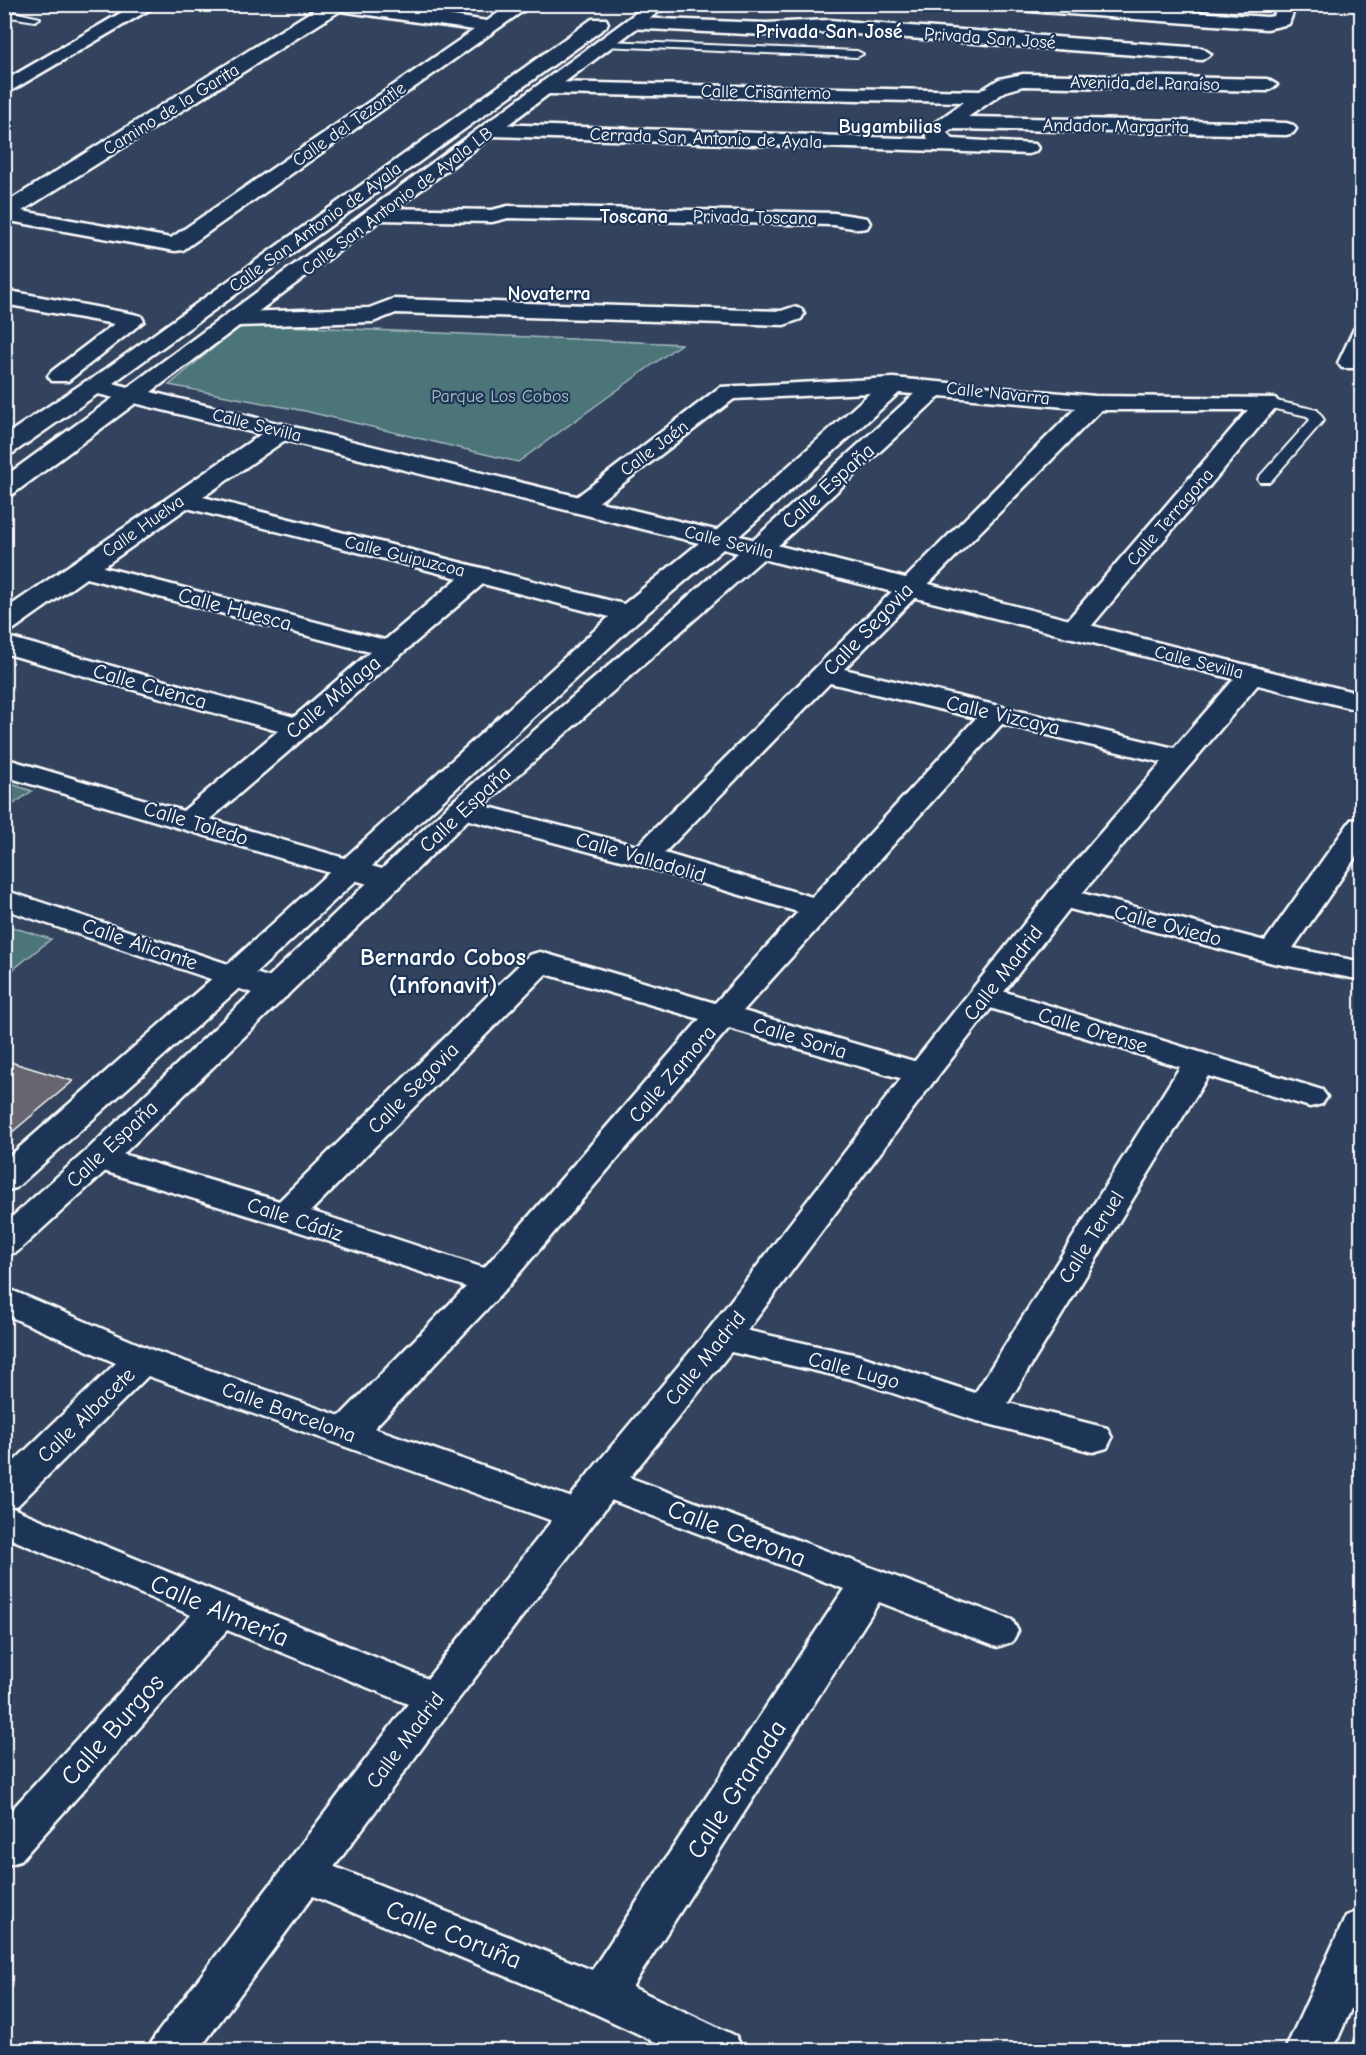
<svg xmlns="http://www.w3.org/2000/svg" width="1366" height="2055" viewBox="0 0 1366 2055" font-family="'Comic Neue',sans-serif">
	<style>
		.green { fill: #4b7479; stroke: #a5babc; stroke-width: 1.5 }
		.building { fill: #666570; stroke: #fff; stroke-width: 1.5 }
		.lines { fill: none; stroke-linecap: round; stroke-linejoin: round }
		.service-casing { stroke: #fff; stroke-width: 4 }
		.minor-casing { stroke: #fff; stroke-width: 5 }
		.tertiary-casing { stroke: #fff; stroke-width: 5 }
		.service { fill: #1d3557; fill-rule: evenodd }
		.minor { fill: #1d3557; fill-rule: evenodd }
		.tertiary { fill: #1d3557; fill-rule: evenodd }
		.labels { text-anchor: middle; stroke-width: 4.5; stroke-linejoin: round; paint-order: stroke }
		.far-street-label { font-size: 18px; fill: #fff; stroke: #1d3557 }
		.far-park-label { font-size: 18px; fill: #aec0c3; stroke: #1d3557 }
		.far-quarter-label { font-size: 20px; font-weight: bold; fill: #fff; stroke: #1d3557 }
		.street-label { font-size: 21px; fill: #fff; stroke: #1d3557 }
		.quarter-label { font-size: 24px; font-weight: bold; fill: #fff; stroke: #1d3557 }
		.near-street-label { font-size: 26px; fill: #fff; stroke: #1d3557 }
	</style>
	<rect width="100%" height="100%" fill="#33435e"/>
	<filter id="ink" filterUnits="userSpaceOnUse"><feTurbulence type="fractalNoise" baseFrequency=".0167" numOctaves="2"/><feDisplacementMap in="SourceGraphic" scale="12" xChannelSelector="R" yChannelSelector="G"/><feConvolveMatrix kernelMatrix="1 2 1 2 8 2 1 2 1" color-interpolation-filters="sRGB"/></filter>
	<g filter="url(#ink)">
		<path class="green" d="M 242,324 L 681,344 L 518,462 L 305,411 L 169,385 Z
			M 5,782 L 32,791 L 5,810 Z
			M 5,925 L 51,939 L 5,976 L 4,925 Z"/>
		<path class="building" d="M 4,1060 L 73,1081 L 4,1139 Z"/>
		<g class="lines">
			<g class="service-casing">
				<path id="service" d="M 4,10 L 40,18 L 35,21 L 4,16 Z
					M 607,41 L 857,51 L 863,54 L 857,57 L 603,46 L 601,44 Z
					M 1267,399 L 1317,410 L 1324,420 L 1270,482 L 1260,482 L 1258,479 L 1260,476 L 1310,420 L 1307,416 L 1262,406 L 1262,400 Z"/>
			</g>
			<g class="minor-casing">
				<path id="minor" d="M 136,4 L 159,4 L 4,95 L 4,81 Z
					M 323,4 L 373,4 L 487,21 L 511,4 L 533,4 L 183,250 L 175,251 L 4,220 L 4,204 ZM 340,11 L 474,30 L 171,238 L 22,211 Z
					M 994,4 L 1086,4 L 1267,17 L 1274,16 L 1278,4 L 1296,4 L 1289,24 L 1267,29 L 1003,9 Z
					M 634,18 L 766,23 L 829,20 L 1202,48 L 1211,54 L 1202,60 L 829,32 L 766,35 L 627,28 L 625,24 Z
					M 1023,74 L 1267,79 L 1277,85 L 1267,91 L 1023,86 L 1006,91 L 968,117 L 1286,123 L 1293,125 L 1296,129 L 1293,133 L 1286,135 L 951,129 L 947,133 L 953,139 L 1035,144 L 1038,148 L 1035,152 L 1028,154 L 491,136 L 484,134 L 481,130 L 484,126 L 491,124 L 928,139 L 926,135 L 930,126 L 964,102 L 548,94 L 538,88 L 548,82 L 980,91 L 999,79 Z
					M 508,206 L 834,213 L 867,218 L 870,223 L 867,228 L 859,229 L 834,225 L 508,218 L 492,222 L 378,220 L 371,218 L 367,214 L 371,210 L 378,208 L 492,210 Z
					M 4,290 L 133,314 L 141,316 L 144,321 L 68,381 L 52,381 L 48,376 L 52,371 L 114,324 L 4,304 Z
					M 393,299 L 781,311 L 793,307 L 801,309 L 804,314 L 801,319 L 784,325 L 396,313 L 373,322 L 237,326 L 229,324 L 226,319 L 229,314 L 237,312 L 369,308 Z
					M 1362,327 L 1362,363 L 1358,368 L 1342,368 L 1338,363 L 1354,329 Z
					M 893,378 L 1095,396 L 1275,398 L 1279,403 L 1275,408 L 1083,636 L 1073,638 L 1063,636 L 1059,630 L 1248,410 L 1101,410 L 844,669 L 1191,752 L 1196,758 L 1191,764 L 1181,767 L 1002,724 L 743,1011 L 934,1067 L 939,1074 L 934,1081 L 922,1084 L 910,1081 L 729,1028 L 504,1291 L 374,1428 L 592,1505 L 598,1515 L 592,1525 L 578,1529 L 564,1525 L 148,1376 L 18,1505 L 10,1507 L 450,1688 L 456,1699 L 450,1710 L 435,1715 L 227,1630 L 20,1861 L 4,1866 L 4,1818 L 191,1615 L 4,1536 L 4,1471 L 116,1363 L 4,1314 L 4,1287 L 155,1351 L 340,1416 L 466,1287 L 273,1223 L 87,1166 L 82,1158 L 87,1150 L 99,1147 L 279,1201 L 529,955 L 540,952 L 715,1003 L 798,912 L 632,863 L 451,815 L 447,809 L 451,803 L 462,800 L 637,846 L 1076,408 L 940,396 L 768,555 L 759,557 L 750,555 L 746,549 L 750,543 L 914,394 L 899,393 L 728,546 L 719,548 L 710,546 L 706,540 L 870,393 L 734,399 L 588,510 L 579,513 L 570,510 L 566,505 L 720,387 ZM 830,683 L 976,718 L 812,897 L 664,853 ZM 546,974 L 700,1019 L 484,1268 L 311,1211 Z
					M 94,379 L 102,381 L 106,386 L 102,391 L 13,453 L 4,455 L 4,436 L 86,381 Z
					M 132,388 L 140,390 L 144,395 L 140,400 L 13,494 L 4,496 L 4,477 L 124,390 Z
					M 282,424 L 291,426 L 294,431 L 291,436 L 203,497 L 639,608 L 643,614 L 639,620 L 629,622 L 483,584 L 210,819 L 399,874 L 403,881 L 399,888 L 388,890 L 4,776 L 4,758 L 183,811 L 278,731 L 4,653 L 4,636 L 294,717 L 370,652 L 86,578 L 14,629 L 4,631 L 4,610 L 273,426 ZM 187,508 L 458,578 L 385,640 L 103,567 Z
					M 1252,667 L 1362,694 L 1362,711 L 1242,681 L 1238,675 L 1242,669 Z
					M 1362,817 L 1362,848 L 1293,948 L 1362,962 L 1362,980 L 1273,963 L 1051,904 L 1046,897 L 1051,890 L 1062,888 L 1265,941 L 1351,820 Z
					M 4,890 L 286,983 L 291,990 L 286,997 L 275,1000 L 264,997 L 4,909 Z
					M 986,986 L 1322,1090 L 1327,1097 L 1322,1104 L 1310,1107 L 1208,1076 L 1008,1403 L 1107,1428 L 1112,1438 L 1107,1448 L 1093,1452 L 970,1419 L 851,1379 L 709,1347 L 703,1338 L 709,1329 L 722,1325 L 858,1355 L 975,1393 L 1180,1067 L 974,1003 L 970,996 L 974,989 Z
					M 604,1468 L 1012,1620 L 1018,1631 L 1012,1642 L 997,1647 L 879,1602 L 632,1987 L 736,2036 L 743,2050 L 673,2050 L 585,2009 L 289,1886 L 282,1873 L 289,1860 L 305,1855 L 592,1970 L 844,1589 L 590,1492 L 584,1482 L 590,1472 Z
					M 1362,1910 L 1362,1984 L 1333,2050 L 1285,2050 L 1346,1916 Z"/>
			</g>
			<g class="tertiary-casing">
				<path id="tertiary" d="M 648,4 L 669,4 L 151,392 L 768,543 L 1262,669 L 1266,675 L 1073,904 L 934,1081 L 735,1347 L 618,1492 L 450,1710 L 199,2050 L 148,2050 L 155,2036 L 420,1688 L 590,1472 L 709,1329 L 910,1067 L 1051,890 L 1234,679 L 763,559 L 473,815 L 111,1166 L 17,1252 L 4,1255 L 4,1224 L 87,1150 L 451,803 L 738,553 L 723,549 L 639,620 L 245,983 L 16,1188 L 4,1191 L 4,1161 L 223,969 L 619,608 L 699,543 L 86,391 L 82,386 L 592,19 L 606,19 L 608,23 L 606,27 L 113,383 L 128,387 Z"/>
			</g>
			<use href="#service" class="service"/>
			<use href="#minor" class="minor"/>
			<use href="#tertiary" class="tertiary"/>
		</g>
	</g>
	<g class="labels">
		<g class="far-street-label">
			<text transform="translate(990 38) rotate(4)" y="6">Privada San José</text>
			<text transform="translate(1145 83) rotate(1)" y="6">Avenida del Paraíso</text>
			<text transform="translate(766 92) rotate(1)" y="6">Calle Crisantemo</text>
			<text transform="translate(171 109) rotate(-32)" y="6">Camino de la Garita</text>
			<text transform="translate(349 124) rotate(-35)" y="6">Calle del Tezontle</text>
			<text transform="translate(1116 126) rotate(1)" y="6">Andador Margarita</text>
			<text transform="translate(706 138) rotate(2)" y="6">Cerrada San Antonio de Ayala</text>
			<text transform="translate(397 201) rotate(-37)" y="6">Calle San Antonio de Ayala LB</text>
			<text transform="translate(755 217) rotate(1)" y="6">Privada Toscana</text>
			<text transform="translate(315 227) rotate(-36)" y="6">Calle San Antonio de Ayala</text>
			<text transform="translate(998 393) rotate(6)" y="6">Calle Navarra</text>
			<text transform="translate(257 425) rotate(14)" y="6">Calle Sevilla</text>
			<text transform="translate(654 448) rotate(-37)" y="6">Calle Jaén</text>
			<text transform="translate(1170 517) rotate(-49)" y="6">Calle Terragona</text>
			<text transform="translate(143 526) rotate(-35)" y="6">Calle Huelva</text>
			<text transform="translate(729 542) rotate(14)" y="6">Calle Sevilla</text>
			<text transform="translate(405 556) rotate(14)" y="6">Calle Guipuzcoa</text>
			<text transform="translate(1199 662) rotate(14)" y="6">Calle Sevilla</text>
		</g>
		<g class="far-park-label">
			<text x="500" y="402">Parque Los Cobos</text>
		</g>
		<g class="far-quarter-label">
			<text x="829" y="38">Privada San José</text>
			<text x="890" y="133">Bugambilias</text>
			<text x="634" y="223">Toscana</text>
			<text x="549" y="300">Novaterra</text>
		</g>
		<g class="street-label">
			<text transform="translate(828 486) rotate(-42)" y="7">Calle España</text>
			<text transform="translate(235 609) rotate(15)" y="7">Calle Huesca</text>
			<text transform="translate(868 629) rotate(-46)" y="7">Calle Segovia</text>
			<text transform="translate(150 686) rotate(16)" y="7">Calle Cuenca</text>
			<text transform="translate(333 697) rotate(-40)" y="7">Calle Málaga</text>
			<text transform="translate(1003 715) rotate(13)" y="7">Calle Vizcaya</text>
			<text transform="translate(465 809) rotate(-43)" y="7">Calle España</text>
			<text transform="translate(196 823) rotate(17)" y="7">Calle Toledo</text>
			<text transform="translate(641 857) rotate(16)" y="7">Calle Valladolid</text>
			<text transform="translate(1168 925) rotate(15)" y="7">Calle Oviedo</text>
			<text transform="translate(140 944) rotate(19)" y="7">Calle Alicante</text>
			<text transform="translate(1003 973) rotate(-52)" y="7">Calle Madrid</text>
			<text transform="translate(1093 1030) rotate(17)" y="7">Calle Orense</text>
			<text transform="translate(800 1038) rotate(17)" y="7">Calle Soria</text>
			<text transform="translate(672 1074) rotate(-49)" y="7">Calle Zamora</text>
			<text transform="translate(413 1088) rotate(-45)" y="7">Calle Segovia</text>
			<text transform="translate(112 1144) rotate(-43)" y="7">Calle España</text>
			<text transform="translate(295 1219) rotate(18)" y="7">Calle Cádiz</text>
			<text transform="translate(1091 1237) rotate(-58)" y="7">Calle Teruel</text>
			<text transform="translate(705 1358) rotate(-51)" y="7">Calle Madrid</text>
			<text transform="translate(854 1370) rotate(15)" y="7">Calle Lugo</text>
			<text transform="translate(289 1412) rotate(20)" y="7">Calle Barcelona</text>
			<text transform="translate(86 1415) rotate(-44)" y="7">Calle Albacete</text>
			<text transform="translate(405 1740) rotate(-53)" y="7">Calle Madrid</text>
		</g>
		<g class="quarter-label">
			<text x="443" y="965">Bernardo Cobos<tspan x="443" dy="28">(Infonavit)</tspan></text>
		</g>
		<g class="near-street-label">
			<text transform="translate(737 1533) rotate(21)" y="9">Calle Gerona</text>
			<text transform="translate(220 1610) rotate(23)" y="9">Calle Almería</text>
			<text transform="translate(112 1729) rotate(-48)" y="9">Calle Burgos</text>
			<text transform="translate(736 1789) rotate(-57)" y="9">Calle Granada</text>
			<text transform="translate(454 1934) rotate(22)" y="9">Calle Coruña</text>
		</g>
	</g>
	<rect width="1366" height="2055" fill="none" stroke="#1d3557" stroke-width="24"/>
	<rect x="12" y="12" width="1342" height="2031" fill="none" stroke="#fff" stroke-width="2" filter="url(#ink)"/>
</svg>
